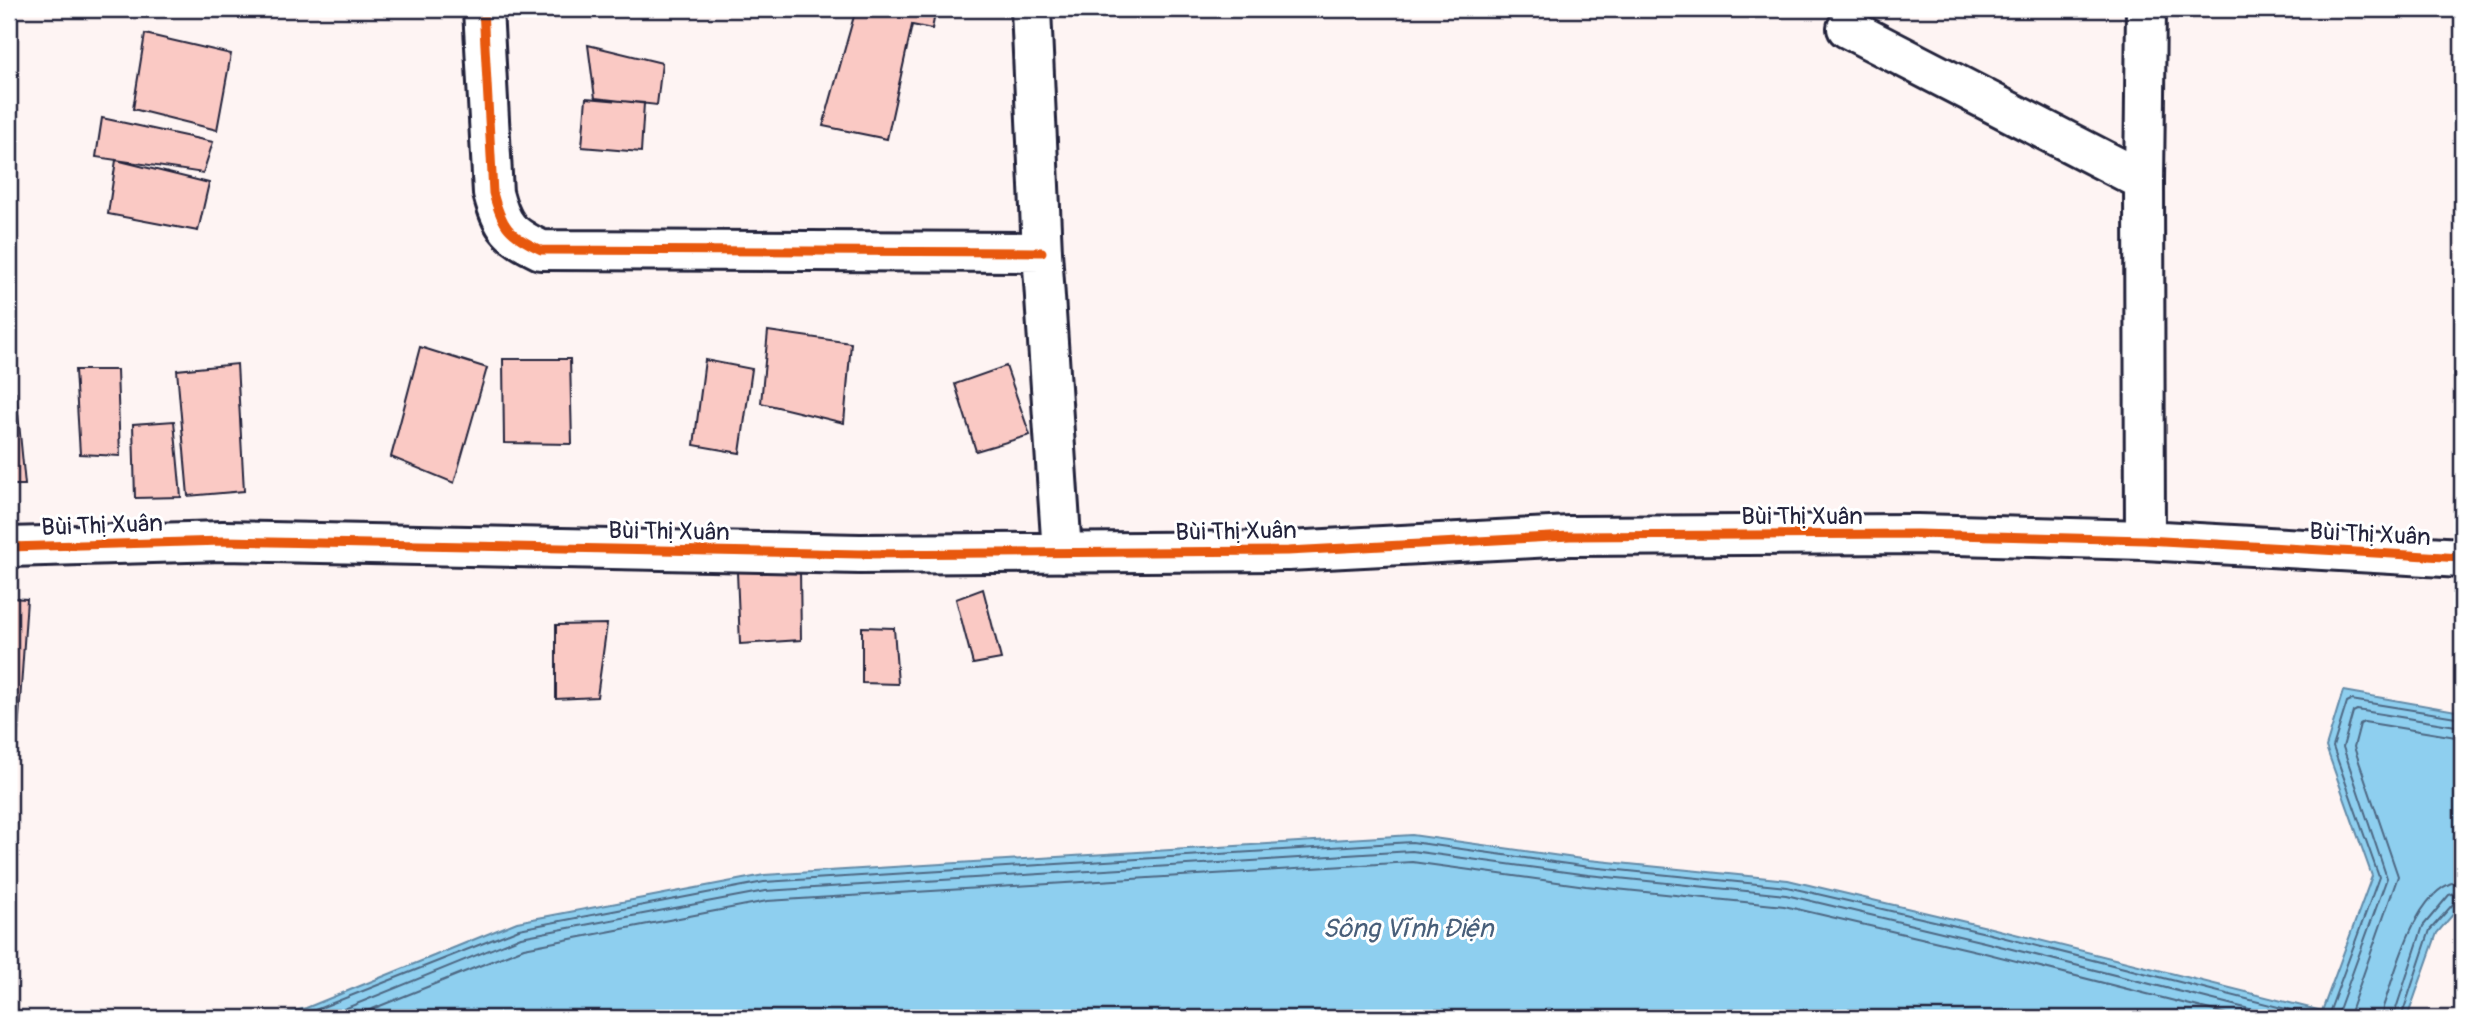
<svg xmlns="http://www.w3.org/2000/svg" width="2471" height="1027" viewBox="0 0 2471 1027" font-family="Pangolin,sans-serif">
	<style>
		.water { fill: #8ecfef; stroke: #638aa7; stroke-width: 2 }
		.lines { fill: none; stroke-linecap: round; stroke-linejoin: round }
		.shore { stroke: #4d6783; stroke-width: 2 }
		.building { fill: #fac9c4; stroke: #22223b; stroke-width: 2 }
		.minor-casing { stroke: #22223b; stroke-width: 44 }
		.minor { stroke: #fff; stroke-width: 38 }
		.cycleway-casing { stroke: #fff; stroke-width: 13 }
		.cycleway { stroke: #e8590c; stroke-width: 9 }
		.labels { text-anchor: middle; stroke-width: 6; stroke-linejoin: round; paint-order: stroke }
		.street-label { font-size: 24px; fill: #22223b; stroke: #fff }
		.water-label { font-size: 26px; font-style: italic; fill: #485f7a; stroke: #fff }
	</style>
	<rect width="100%" height="100%" fill="#fef4f3"/>
	<filter id="ink" filterUnits="userSpaceOnUse"><feTurbulence type="fractalNoise" baseFrequency=".0143" numOctaves="2"/><feDisplacementMap in="SourceGraphic" scale="14" xChannelSelector="R" yChannelSelector="G"/><feConvolveMatrix kernelMatrix="1 2 1 2 8 2 1 2 1" color-interpolation-filters="sRGB"/></filter>
	<g filter="url(#ink)">
		<path class="water" d="M 2343,691 L 2462,712 L 2462,904 L 2437,933 L 2407,1018 L 270,1018 L 306,1008 L 517,922 L 764,875 L 1412,835 L 1589,860 L 1788,880 L 1987,927 L 2322,1011 L 2372,876 L 2326,747 Z"/>
		<g class="lines">
			<path class="shore" d="M 295,1018 L 519,929 L 764,882 L 1412,842 L 1589,867 L 1787,887 L 1986,933 L 2322,1018 L 2329,1013 L 2379,877 L 2333,747 L 2347,702 L 2351,700 L 2462,718
				M 322,1018 L 521,937 L 765,891 L 1412,851 L 1588,875 L 1786,895 L 1984,942 L 2285,1018
				M 350,1018 L 524,948 L 767,901 L 1412,862 L 1586,886 L 1784,906 L 1981,952 L 2242,1018
				M 2336,1018 L 2387,878 L 2343,747 L 2353,712 L 2357,710 L 2462,727
				M 2348,1018 L 2398,876 L 2354,747 L 2360,724 L 2364,722 L 2462,738
				M 2382,1018 L 2383,1007 C 2396,972 2416,883 2462,881
				M 2393,1018 L 2423,926 L 2449,895 L 2462,891
				M 2401,1018 L 2430,930 L 2454,903 L 2462,900"/>
		</g>
		<path class="building" d="M 856,9 L 936,9 L 932,29 L 912,25 L 887,139 L 823,126 Z
			M 145,34 L 231,54 L 217,130 L 133,109 Z
			M 588,45 L 662,63 L 657,105 L 595,98 Z
			M 586,98 L 644,103 L 641,152 L 582,147 Z
			M 102,118 L 213,142 L 203,173 L 96,157 Z
			M 116,160 L 209,183 L 198,231 L 108,214 Z
			M 768,331 L 851,343 L 844,423 L 761,403 Z
			M 420,347 L 487,368 L 454,483 L 391,457 Z
			M 503,359 L 570,359 L 572,444 L 504,443 Z
			M 705,360 L 752,369 L 740,453 L 694,445 Z
			M 237,364 L 244,491 L 188,496 L 177,370 Z
			M 1006,366 L 1030,435 L 976,451 L 955,384 Z
			M 75,370 L 117,370 L 120,456 L 80,454 Z
			M 9,392 L 16,392 L 25,485 L 9,485 Z
			M 174,421 L 181,497 L 135,498 L 133,424 Z
			M 800,571 L 801,640 L 740,644 L 737,572 Z
			M 983,589 L 1001,659 L 973,664 L 956,599 Z
			M 9,598 L 27,599 L 17,747 L 9,746 Z
			M 607,624 L 597,697 L 556,699 L 556,625 Z
			M 862,627 L 894,628 L 898,684 L 862,683 Z"/>
		<g class="lines">
			<g class="minor-casing">
				<path id="minor" d="M 483,9 L 493,193 C 502,227 509,235 541,250 L 1042,252
					M 1031,9 L 1042,252 L 1062,553
					M 1847,28 L 2144,181
					M 2145,540 L 2144,181 L 2146,9
					M 9,547 L 223,541 L 860,554 L 1288,551 L 1570,536 L 1917,534 L 2145,540 L 2462,558"/>
			</g>
			<use href="#minor" class="minor"/>
			<g class="cycleway-casing">
				<path id="cycleway" d="M 483,9 L 493,193 C 502,227 509,235 541,250 L 1042,252
					M 9,547 L 223,541 L 860,554 L 1288,551 L 1570,536 L 1917,534 L 2145,540 L 2462,558"/>
			</g>
			<use href="#cycleway" class="cycleway"/>
		</g>
	</g>
	<g class="labels">
		<g class="street-label">
			<text x="1802" y="524">Bùi Thị Xuân</text>
			<text transform="translate(102 525) rotate(-2)" y="8">Bùi Thị Xuân</text>
			<text transform="translate(669 531) rotate(1)" y="8">Bùi Thị Xuân</text>
			<text transform="translate(1236 531) rotate(-1)" y="8">Bùi Thị Xuân</text>
			<text transform="translate(2370 534) rotate(3)" y="8">Bùi Thị Xuân</text>
		</g>
		<g class="water-label">
			<text x="1408" y="937">Sông Vĩnh Điện</text>
		</g>
	</g>
	<rect width="2471" height="1027" fill="none" stroke="#fff" stroke-width="35"/>
	<rect x="18" y="18" width="2436" height="992" fill="none" stroke="#22223b" stroke-width="2.5" filter="url(#ink)"/>
</svg>
